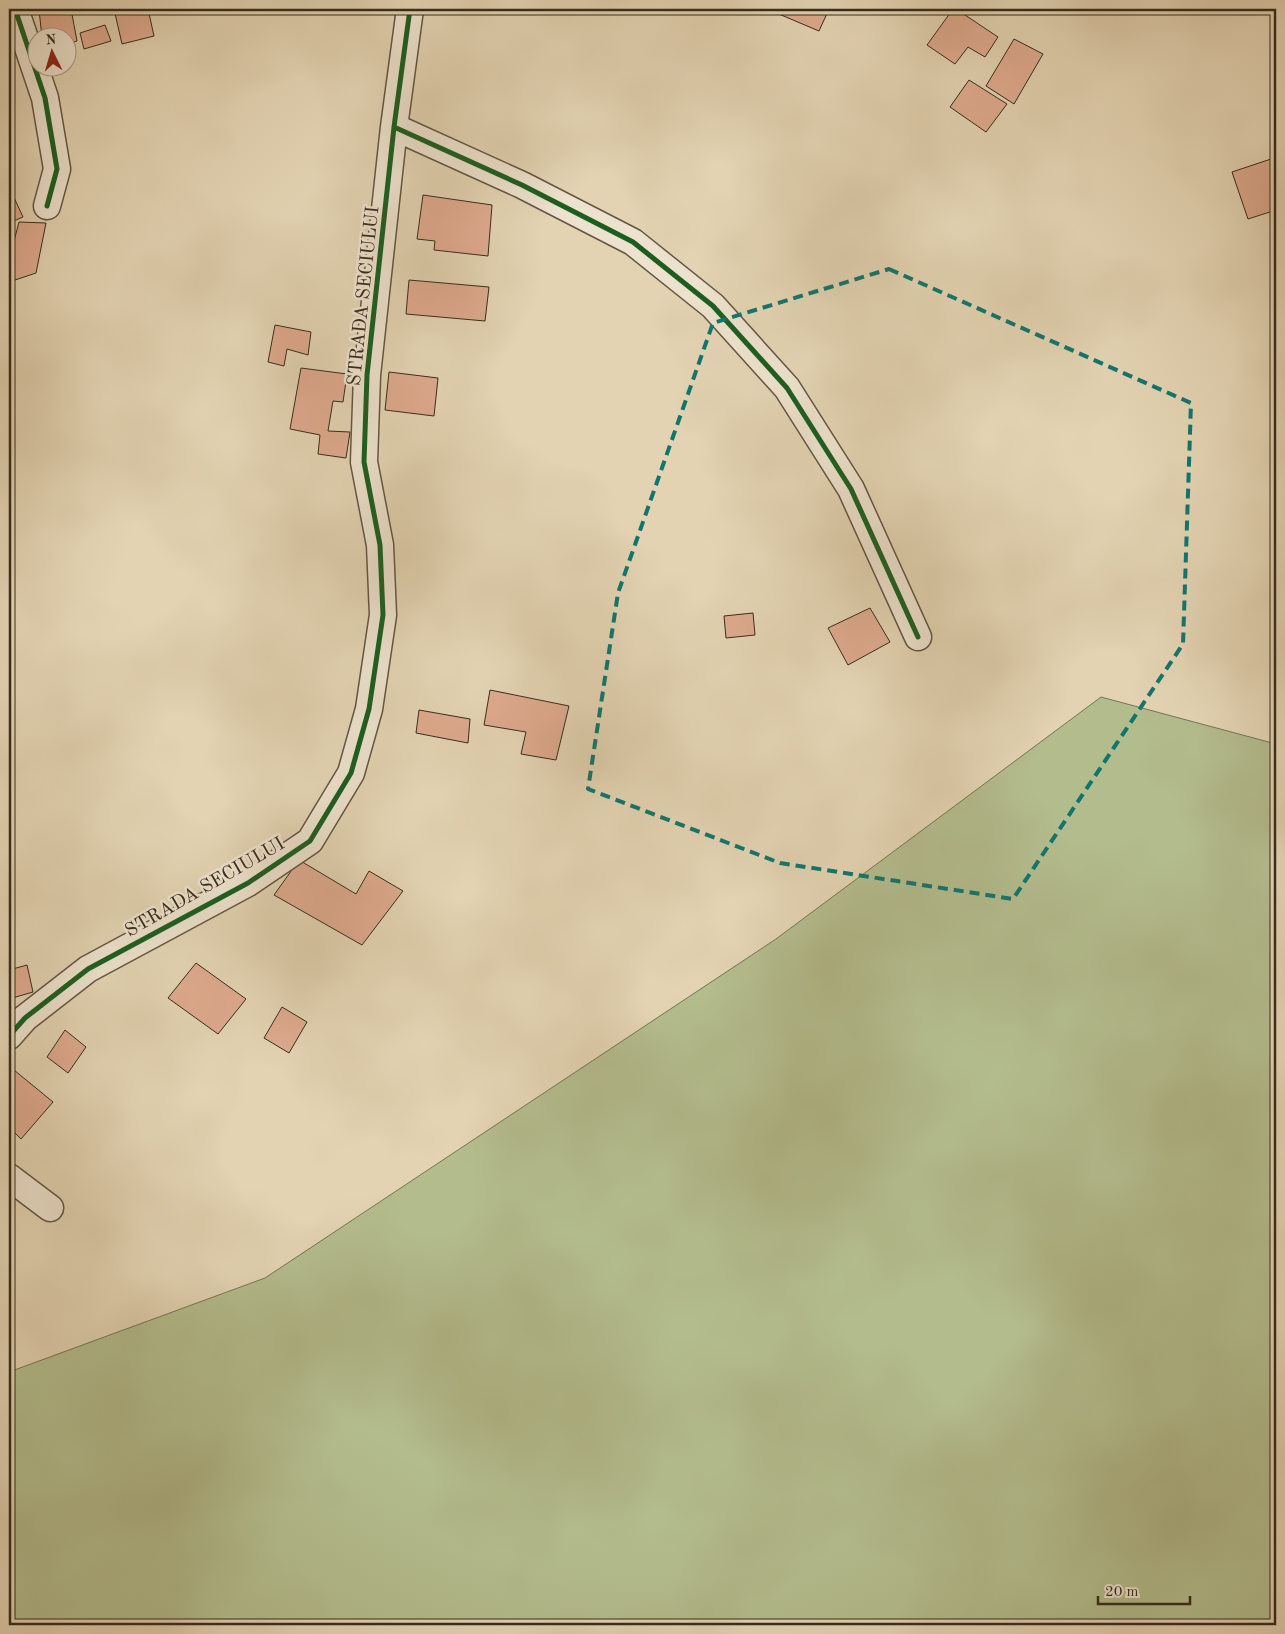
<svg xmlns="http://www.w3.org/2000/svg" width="1285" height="1634" viewBox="0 0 1285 1634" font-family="'Old Standard TT',serif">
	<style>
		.green { fill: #b3bc8d; stroke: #757456 }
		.building { fill: #deaa8e; stroke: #372c1f }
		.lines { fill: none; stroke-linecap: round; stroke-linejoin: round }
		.street-casing { stroke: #625644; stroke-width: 29 }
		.street { stroke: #ede2cd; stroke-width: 26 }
		.cycleway-casing { stroke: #ede2cd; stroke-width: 8 }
		.cycleway { stroke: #1b5e20; stroke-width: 5 }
		.marked { fill: none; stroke: #0f766e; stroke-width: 4; stroke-dasharray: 10 6; stroke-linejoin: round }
		.labels { text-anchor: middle; stroke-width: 5; stroke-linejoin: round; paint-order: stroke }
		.street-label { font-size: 19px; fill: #372c1f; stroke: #ede2cd }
	</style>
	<rect width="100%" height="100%" fill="#e3d3b2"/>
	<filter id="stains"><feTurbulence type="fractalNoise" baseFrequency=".004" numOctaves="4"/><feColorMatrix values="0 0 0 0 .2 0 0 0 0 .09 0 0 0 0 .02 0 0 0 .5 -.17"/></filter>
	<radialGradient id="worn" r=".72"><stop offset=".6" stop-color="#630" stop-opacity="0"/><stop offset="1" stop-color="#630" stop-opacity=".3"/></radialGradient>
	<path class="green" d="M 1101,697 L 1276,744 L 1276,1625 L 9,1625 L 9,1372 L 265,1278 L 776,939 Z"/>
	<path class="building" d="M 39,9 L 71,9 L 77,41 L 68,44 L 68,38 L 42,38 Z
		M 114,9 L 148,9 L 154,36 L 122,44 Z
		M 697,9 L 740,9 L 739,11 L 696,10 Z
		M 767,9 L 829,9 L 819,31 Z
		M 953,9 L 956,9 L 998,37 L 985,57 L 968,47 L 955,64 L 927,45 Z
		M 105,25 L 111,41 L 84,49 L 80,33 Z
		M 1014,39 L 1043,54 L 1014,104 L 986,86 Z
		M 969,80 L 1007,104 L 986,132 L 950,107 Z
		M 1271,159 L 1276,176 L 1276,210 L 1248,219 L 1232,172 Z
		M 10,189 L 23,217 L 9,223 L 9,190 Z
		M 423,195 L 492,205 L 488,256 L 434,250 L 435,241 L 417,239 Z
		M 19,222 L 46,223 L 36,273 L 9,282 L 9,260 Z
		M 409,280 L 489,287 L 485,321 L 406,314 Z
		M 275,325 L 311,332 L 308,355 L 287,349 L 284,366 L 268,362 Z
		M 301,368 L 347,374 L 343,402 L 333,401 L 328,431 L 350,432 L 346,458 L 318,454 L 320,435 L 290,429 Z
		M 389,372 L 438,378 L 434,416 L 385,410 Z
		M 870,608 L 890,642 L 848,665 L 828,628 Z
		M 753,613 L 755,635 L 726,638 L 724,616 Z
		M 490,690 L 569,706 L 556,760 L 521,754 L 526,732 L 484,725 Z
		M 419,710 L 470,719 L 468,743 L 416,733 Z
		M 299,860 L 356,894 L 369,871 L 403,891 L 362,945 L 274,895 Z
		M 196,963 L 246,999 L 218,1034 L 168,998 Z
		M 27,965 L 33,992 L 9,999 L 9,970 Z
		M 282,1007 L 307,1022 L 289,1053 L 264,1038 Z
		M 65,1030 L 86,1047 L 68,1073 L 47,1057 Z
		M 14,1070 L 53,1102 L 21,1139 L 9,1127 L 9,1076 Z"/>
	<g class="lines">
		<g class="street-casing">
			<path id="street" d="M 15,9 L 45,98 L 57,169 L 47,206
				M 394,127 L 522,185 L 633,242 L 713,306 L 787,388 L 851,489 L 918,637
				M 9,1036 L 25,1018 L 88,969 L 248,883 L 310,841 L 351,773 L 369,709 L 383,615 L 380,545 L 364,462 L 367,375 L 394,127 L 410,9
				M 9,1177 L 50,1208"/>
		</g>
		<use href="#street" class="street"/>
		<g class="cycleway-casing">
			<path id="cycleway" d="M 15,9 L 45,98 L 57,169 L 47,206
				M 394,127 L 522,185 L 633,242 L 713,306 L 787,388 L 851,489 L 918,637
				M 9,1036 L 25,1018 L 88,969 L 248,883 L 310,841 L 351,773 L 369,709 L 383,615 L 380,545 L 364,462 L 367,375 L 394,127 L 410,9"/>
		</g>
		<use href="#cycleway" class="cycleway"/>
	</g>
	<path class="marked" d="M 889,269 L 1191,403 L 1183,644 L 1013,899 L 780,863 L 588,789 L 618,593 L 713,323 Z"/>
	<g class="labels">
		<g class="street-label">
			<text transform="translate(362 296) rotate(-84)" y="7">STRADA SECIULUI</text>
			<text transform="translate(204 886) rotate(-30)" y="7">STRADA SECIULUI</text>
		</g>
	</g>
	<rect width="1285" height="1634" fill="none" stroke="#e3d3b2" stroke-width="30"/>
	<rect x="10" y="10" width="1265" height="1614" fill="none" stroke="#372c1f" stroke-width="2.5"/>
	<rect x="15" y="15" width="1255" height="1604" fill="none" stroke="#372c1f"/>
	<g transform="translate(52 52) rotate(355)"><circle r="24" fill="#ede2cd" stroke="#a49987"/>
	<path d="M0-4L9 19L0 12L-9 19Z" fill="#8f2418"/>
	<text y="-8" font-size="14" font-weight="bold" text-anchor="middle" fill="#372c1f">N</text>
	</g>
	<path d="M1098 1596v8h92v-8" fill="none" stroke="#372c1f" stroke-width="2.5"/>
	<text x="1105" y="1596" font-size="15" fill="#372c1f" stroke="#ede2cd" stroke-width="4" paint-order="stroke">20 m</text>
	<rect width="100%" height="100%" filter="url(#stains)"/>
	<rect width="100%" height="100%" fill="url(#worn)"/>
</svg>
